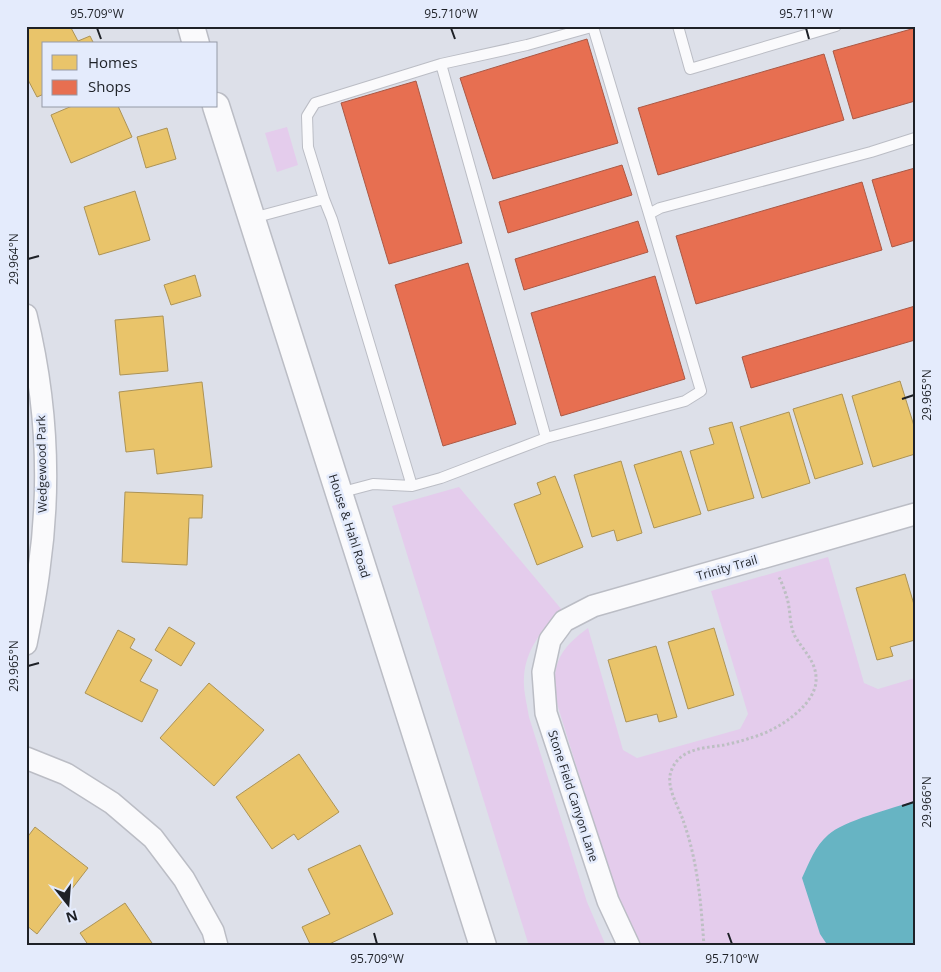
<svg xmlns="http://www.w3.org/2000/svg" width="941" height="972" viewBox="0 0 941 972" font-family="'Open Sans',sans-serif">
	<style>
		.green { fill: #e4ccec }
		.water { fill: #67b4c3 }
		.homes { fill: #e9c46a; stroke: #ac9356 }
		.shops { fill: #e76f51; stroke: #ab5844 }
		.lines { fill: none; stroke-linecap: round; stroke-linejoin: round }
		.service-casing { stroke: #bbbdc5; stroke-width: 12 }
		.minor-casing { stroke: #bbbdc5; stroke-width: 24 }
		.tertiary-casing { stroke: #bbbdc5; stroke-width: 29 }
		.path { stroke: #bdbfc3; stroke-width: 3; stroke-dasharray: 2.5 2.5; stroke-linecap: butt }
		.service { stroke: #fafafc; stroke-width: 10 }
		.minor { stroke: #fafafc; stroke-width: 21 }
		.tertiary { stroke: #fafafc; stroke-width: 26 }
		.ticks { fill: none; stroke: #1e2127; stroke-width: 2 }
		.labels { text-anchor: middle; stroke-width: 5; stroke-linejoin: round; paint-order: stroke }
		.street-label { font-size: 12px; fill: #1e2127; stroke: #e4ebfc }
		.neatline { fill: none; stroke: #1e2127; stroke-width: 2 }
		.ticks-label { font-size: 12px; text-anchor: middle; fill: #1e2127 }
	</style>
	<rect width="100%" height="100%" fill="#dde0e9"/>
	<path class="green" d="M 287,127 L 298,165 L 277,172 L 265,133 Z
		M 459,487 L 562,610 C 543,627 525,651 524,677 C 523,690 527,704 529,717 L 587,902 L 606,946 L 529,946 L 392,506 Z
		M 828,557 L 864,683 L 878,689 L 915,678 L 915,946 L 641,946 L 630,928 L 613,884 L 558,707 C 550,669 556,651 588,628 L 623,750 L 637,758 L 740,729 L 748,714 L 711,591 Z"/>
	<path class="water" d="M 915,801 L 915,946 L 828,946 L 820,934 L 802,878 C 809,863 815,846 828,835 C 843,821 893,808 915,801 Z"/>
	<path class="homes" d="M 26,26 L 70,26 L 78,41 L 90,36 L 94,44 L 44,44 L 44,94 L 37,97 L 26,76 Z
		M 72,106 L 118,106 L 132,137 L 71,163 L 51,115 Z
		M 167,128 L 176,159 L 146,168 L 137,137 Z
		M 135,191 L 150,240 L 99,255 L 84,207 Z
		M 195,275 L 201,296 L 171,305 L 164,285 Z
		M 163,316 L 168,371 L 120,375 L 115,320 Z
		M 900,381 L 915,429 L 915,454 L 873,467 L 852,396 Z
		M 202,382 L 212,467 L 157,474 L 154,449 L 126,452 L 119,392 Z
		M 842,394 L 863,464 L 815,479 L 793,409 Z
		M 789,412 L 810,483 L 762,498 L 740,427 Z
		M 732,422 L 754,498 L 708,511 L 690,451 L 714,444 L 709,428 Z
		M 681,451 L 701,514 L 654,528 L 634,465 Z
		M 621,461 L 642,533 L 617,541 L 614,530 L 592,537 L 574,475 Z
		M 555,476 L 583,547 L 537,565 L 514,504 L 541,494 L 537,483 Z
		M 125,492 L 203,495 L 202,518 L 189,518 L 187,565 L 122,562 Z
		M 905,574 L 915,608 L 915,640 L 890,647 L 893,656 L 877,660 L 856,588 Z
		M 169,627 L 195,643 L 181,666 L 155,650 Z
		M 714,628 L 734,695 L 688,709 L 668,642 Z
		M 118,630 L 135,639 L 130,648 L 152,660 L 140,681 L 158,690 L 142,722 L 85,693 Z
		M 656,646 L 677,717 L 659,722 L 657,714 L 626,722 L 608,660 Z
		M 209,683 L 264,730 L 214,786 L 160,738 Z
		M 299,754 L 339,812 L 298,840 L 294,834 L 272,849 L 236,797 Z
		M 35,827 L 88,868 L 37,934 L 26,925 L 26,839 Z
		M 360,845 L 393,914 L 325,946 L 311,946 L 302,927 L 330,914 L 308,869 Z
		M 125,903 L 154,946 L 89,946 L 80,933 Z"/>
	<path class="shops" d="M 915,28 L 915,101 L 853,119 L 833,51 Z
		M 587,39 L 618,143 L 493,179 L 460,78 Z
		M 824,54 L 844,120 L 658,175 L 638,108 Z
		M 416,81 L 462,243 L 389,264 L 341,103 Z
		M 622,165 L 632,195 L 508,233 L 499,202 Z
		M 915,168 L 915,240 L 892,247 L 872,180 Z
		M 862,182 L 882,250 L 696,304 L 676,236 Z
		M 638,221 L 648,252 L 524,290 L 515,259 Z
		M 468,263 L 516,424 L 443,446 L 395,285 Z
		M 655,276 L 685,379 L 561,416 L 531,313 Z
		M 915,306 L 915,340 L 751,388 L 742,357 Z"/>
	<g class="lines">
		<g class="service-casing">
			<path id="service" d="M 678,26 L 690,69 L 836,26
				M 593,27 L 649,214
				M 441,64 L 546,438
				M 324,199 L 308,147 L 307,116 L 315,103 L 441,64 L 527,45 L 595,26
				M 253,218 L 324,199 L 332,219 L 412,486
				M 339,493 L 373,484 L 412,486 L 441,478 L 546,438 L 685,401 L 701,391 L 649,214 L 660,208 L 871,152 L 915,138"/>
		</g>
		<g class="minor-casing">
			<path id="minor" d="M 26,315 C 46,397 51,485 39,569 C 36,594 31,619 26,644
				M 26,758 L 66,774 L 112,803 L 153,838 L 184,879 L 213,931 L 217,946
				M 629,946 L 608,901 L 546,713 L 543,672 L 550,640 L 564,621 L 593,606 L 915,514"/>
		</g>
		<g class="tertiary-casing">
			<path id="tertiary" d="M 191,26 L 196,44
				M 216,106 L 483,946"/>
		</g>
		<path class="path" d="M 704,946 C 701,904 698,863 684,823 C 679,806 664,786 672,769 C 681,748 705,748 724,745 C 733,743 742,741 750,738 C 769,733 788,722 802,708 C 809,701 817,689 816,678 C 816,662 804,651 796,638 C 789,627 791,611 787,598 C 785,591 782,583 779,577"/>
		<use href="#service" class="service"/>
		<use href="#minor" class="minor"/>
		<use href="#tertiary" class="tertiary"/>
	</g>
	<path class="ticks" d="M 97,28 L 101,39M 451,28 L 455,39M 806,28 L 809,39M 28,259 L 39,256M 902,399 L 914,395M 28,666 L 39,663M 902,806 L 914,802M 374,933 L 377,944M 728,933 L 732,944"/>
	<g class="labels">
		<g class="street-label">
			<text transform="translate(42 464) rotate(-91)" y="4">Wedgewood Park</text>
			<text transform="translate(349 526) rotate(72)" y="4">House &amp; Hahl Road</text>
			<text transform="translate(727 568) rotate(-16)" y="4">Trinity Trail</text>
			<text transform="translate(573 796) rotate(72)" y="4">Stone Field Canyon Lane</text>
		</g>
	</g>
	<rect width="941" height="972" fill="none" stroke="#e4ebfc" stroke-width="55"/>
	<rect x="42" y="42" width="175" height="65" fill="#e4ebfc" stroke="#959aa7"/>
	<rect x="52" y="55" width="25" height="15" fill="#e9c46a" stroke="#959aa7"/>
	<text x="88" y="68" font-size="15" fill="#1e2127">Homes</text>
	<rect x="52" y="80" width="25" height="15" fill="#e76f51" stroke="#959aa7"/>
	<text x="88" y="92" font-size="15" fill="#1e2127">Shops</text>
	<g transform="translate(68 904) rotate(163)" stroke="#e4ebfc" stroke-width="4" paint-order="stroke">
	<path d="M0-4L9 19L0 12L-9 19Z" fill="#1e2127"/>
	<text y="-8" font-size="14" font-weight="bold" text-anchor="middle" fill="#1e2127">N</text>
	</g>
	<rect x="28" y="28" width="886" height="916" class="neatline"/>
	<g class="ticks-label">
		<text x="97" y="18">95.709°W</text>
		<text x="451" y="18">95.710°W</text>
		<text x="806" y="18">95.711°W</text>
		<text transform="translate(14 259) rotate(-90)" y="4">29.964°N</text>
		<text transform="translate(927 395) rotate(-90)" y="4">29.965°N</text>
		<text transform="translate(14 666) rotate(-90)" y="4">29.965°N</text>
		<text transform="translate(927 802) rotate(-90)" y="4">29.966°N</text>
		<text x="377" y="963">95.709°W</text>
		<text x="732" y="963">95.710°W</text>
	</g>
</svg>
